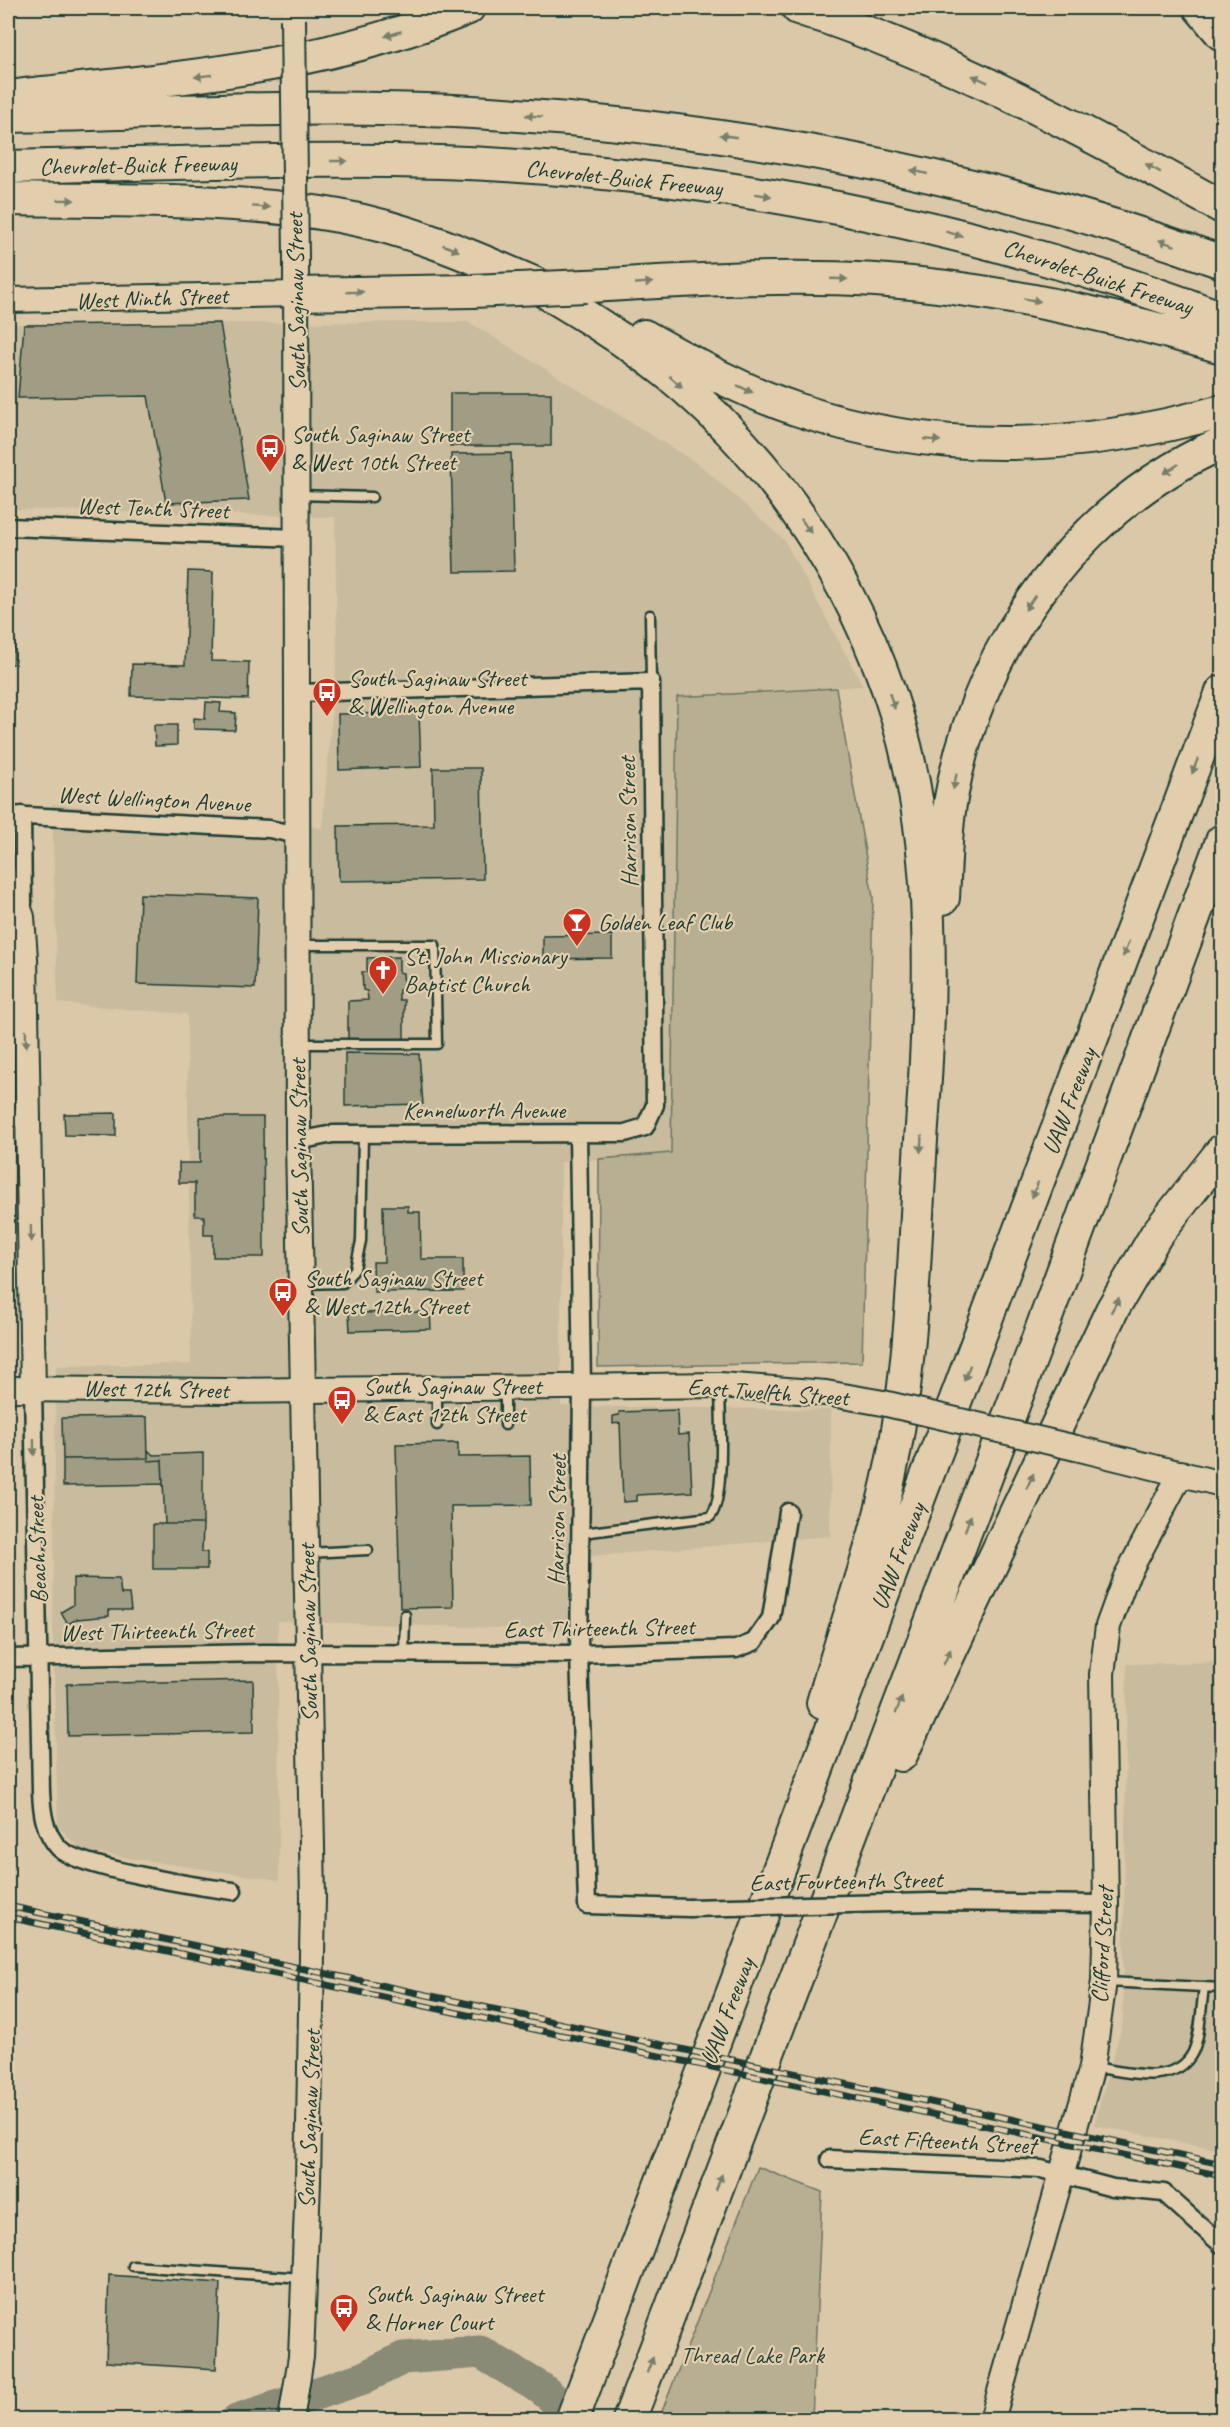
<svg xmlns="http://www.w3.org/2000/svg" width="1230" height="2427" viewBox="0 0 1230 2427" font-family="Caveat,sans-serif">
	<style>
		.built { fill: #c9bb9d }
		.green { fill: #b8af93; stroke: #6c7664; stroke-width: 1.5 }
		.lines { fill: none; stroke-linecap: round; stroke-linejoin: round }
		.river { stroke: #898b76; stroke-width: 33 }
		.building { fill: #a09d84; stroke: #1f3d34; stroke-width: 1.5 }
		.lane-casing { stroke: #1f3d34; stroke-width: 13 }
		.street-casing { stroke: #1f3d34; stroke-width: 21 }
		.secondary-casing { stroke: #1f3d34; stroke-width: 28 }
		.highway-casing { stroke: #1f3d34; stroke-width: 36 }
		.lane { stroke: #e2cead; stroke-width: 8 }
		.street { stroke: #e2cead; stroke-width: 16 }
		.secondary { stroke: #e2cead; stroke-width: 24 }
		.highway { stroke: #e2cead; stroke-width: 32 }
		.rail-casing { stroke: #1f3d34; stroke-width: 7 }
		.rail { stroke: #e2cead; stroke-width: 4.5; stroke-dasharray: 14; stroke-linecap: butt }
		.street-bridge-casing { stroke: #1f3d34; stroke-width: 21; stroke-linecap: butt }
		.secondary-bridge-casing { stroke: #1f3d34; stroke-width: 28; stroke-linecap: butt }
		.highway-bridge-casing { stroke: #1f3d34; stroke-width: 36; stroke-linecap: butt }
		.street-bridge { stroke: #e2cead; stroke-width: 16 }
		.secondary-bridge { stroke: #e2cead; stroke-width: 24 }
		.highway-bridge { stroke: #e2cead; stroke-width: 32 }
		.oneway { fill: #777e6a }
		.labels { text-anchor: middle; stroke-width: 4.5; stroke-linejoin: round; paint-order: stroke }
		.street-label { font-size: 24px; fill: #1f3d34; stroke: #e2cead }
		.poi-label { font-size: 24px; fill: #1f3d34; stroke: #e2cead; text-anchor: start }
		.park-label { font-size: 24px; fill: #274339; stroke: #e2cead }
	</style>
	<rect width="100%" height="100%" fill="#dac8a8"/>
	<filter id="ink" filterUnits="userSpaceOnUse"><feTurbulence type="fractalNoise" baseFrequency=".0167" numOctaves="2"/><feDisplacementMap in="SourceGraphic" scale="12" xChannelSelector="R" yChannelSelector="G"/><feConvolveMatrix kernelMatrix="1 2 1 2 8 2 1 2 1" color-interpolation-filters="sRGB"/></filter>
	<g filter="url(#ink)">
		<path class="built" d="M 469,322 L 701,466 L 784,540 L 863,686 L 677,697 L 671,1154 L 561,1162 L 561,1406 L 831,1410 L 830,1536 L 568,1558 L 568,1630 L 278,1621 L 279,1880 L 82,1851 L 58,1826 L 53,1632 L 56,1366 L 191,1364 L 187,1014 L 58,1003 L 52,804 L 322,828 L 337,656 L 335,517 L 8,509 L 8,324 Z
			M 1222,1662 L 1222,2150 L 1094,2125 L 1123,2022 L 1127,1664 Z"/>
		<path class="green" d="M 836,688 L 873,897 L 862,1362 L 598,1367 L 599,1159 L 671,1153 L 677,697 Z
			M 758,2167 L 822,2192 L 812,2419 L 659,2419 Z"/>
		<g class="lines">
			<path class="river" d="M 237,2420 L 363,2378 L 403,2358 L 480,2352 L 542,2389 L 578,2420"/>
		</g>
		<path class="building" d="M 220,323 L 249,500 L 166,503 L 148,396 L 18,398 L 24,325 Z
			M 450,393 L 551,393 L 551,446 L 450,446 Z
			M 511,453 L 514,571 L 454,572 L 451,454 Z
			M 188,571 L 213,572 L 211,661 L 249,662 L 248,699 L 131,696 L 132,664 L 185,665 Z
			M 8,588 L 13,588 L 13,615 L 8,615 Z
			M 8,637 L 14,637 L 14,664 L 8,664 Z
			M 206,702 L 221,703 L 220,712 L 236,713 L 235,730 L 194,729 L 194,718 L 205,719 Z
			M 419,713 L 421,767 L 339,770 L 338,714 Z
			M 154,725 L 177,725 L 177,745 L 155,746 Z
			M 433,768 L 481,768 L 483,879 L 339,881 L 338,826 L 434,825 Z
			M 140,894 L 258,898 L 255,988 L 137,984 Z
			M 612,935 L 612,958 L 543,959 L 543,936 Z
			M 399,957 L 399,972 L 403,973 L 404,990 L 399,990 L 399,1000 L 404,1000 L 404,1039 L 348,1039 L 348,1001 L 368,1000 L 367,991 L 363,990 L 362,972 L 367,972 L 367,958 Z
			M 345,1053 L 419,1054 L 423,1104 L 345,1106 Z
			M 116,1113 L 116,1136 L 65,1135 L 64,1114 Z
			M 200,1117 L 263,1117 L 264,1257 L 213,1257 L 213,1235 L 204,1235 L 204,1216 L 195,1216 L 195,1183 L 179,1183 L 179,1163 L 200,1163 Z
			M 383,1206 L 408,1206 L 408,1212 L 420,1212 L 421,1259 L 463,1259 L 463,1291 L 374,1292 L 373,1262 L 384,1262 Z
			M 430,1312 L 431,1329 L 350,1331 L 349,1313 Z
			M 677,1410 L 678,1435 L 689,1434 L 692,1492 L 637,1495 L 637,1501 L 623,1502 L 620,1423 L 613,1424 L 613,1416 L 619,1415 L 619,1412 Z
			M 147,1417 L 148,1458 L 63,1459 L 62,1418 Z
			M 458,1443 L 458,1457 L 530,1456 L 531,1505 L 451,1506 L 453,1607 L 400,1608 L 396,1444 Z
			M 148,1450 L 153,1455 L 203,1453 L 203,1524 L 165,1524 L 162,1460 L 148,1461 Z
			M 148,1458 L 148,1461 L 162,1460 L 163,1484 L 63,1486 L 63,1459 Z
			M 153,1524 L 203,1524 L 202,1552 L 207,1552 L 207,1569 L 153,1569 Z
			M 73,1578 L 119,1579 L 121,1594 L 129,1594 L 131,1610 L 109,1610 L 109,1616 L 77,1619 L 68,1624 L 61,1612 L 73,1605 Z
			M 253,1680 L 254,1732 L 68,1736 L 67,1684 Z
			M 109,2275 L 220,2283 L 216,2369 L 106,2362 Z"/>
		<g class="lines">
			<g class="lane-casing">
				<path id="lane" d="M 297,495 L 372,497
					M 650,615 L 651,682
					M 299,1044 L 437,1044 L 435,945 L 299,945
					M 302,1284 L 343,1283 L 355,1269 L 361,1241 L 363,1134
					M 437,1425 L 437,1390
					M 505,1425 L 505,1389
					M 582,1533 L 710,1517 C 726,1501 720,1411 720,1386
					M 307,1553 L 368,1550
					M 404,1654 L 405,1615
					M 1107,1982 L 1222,1988
					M 1094,2067 C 1125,2072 1176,2087 1193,2052 C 1201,2034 1201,2007 1204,1987
					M 133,2266 L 303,2278"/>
			</g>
			<g class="street-casing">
				<path id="street" d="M 8,527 L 297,538
					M 8,815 L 269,829 L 298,835
					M 22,815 L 23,904
					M 8,1011 L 26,1010
					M 8,1118 L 28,1118
					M 578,1134 L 582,1386 L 579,1654 L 587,1905 L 689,1908
					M 298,1141 L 333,1134 L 625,1133 L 645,1127 L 655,1105 L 651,682 L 299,693
					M 33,1389 L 41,1792 C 42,1812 44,1832 59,1848 C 77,1868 201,1887 233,1891
					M 8,1658 L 264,1653 L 579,1654 L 736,1649 L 754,1642 L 771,1618 L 788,1512
					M 932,1902 L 1106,1904
					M 830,2159 L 1041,2169 L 1113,2188 L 1164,2193 L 1222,2245"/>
			</g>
			<g class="secondary-casing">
				<path id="secondary" d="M 8,300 L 296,294
					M 8,879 L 22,917 L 25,958 L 33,1389
					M 8,1389 L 226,1391 L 720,1385 L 826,1393 L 883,1403
					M 1076,1448 L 1222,1484
					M 291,2420 L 301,2357 L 308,2182 L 313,1897 L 298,1141 L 296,257
					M 992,2420 L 1092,2067 L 1104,1981 L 1106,1904 L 1102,1674 L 1108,1626 L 1125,1579 L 1181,1473"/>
			</g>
			<g class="highway-casing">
				<path id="highway" d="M 798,8 C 948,57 1085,131 1222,207
					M 1200,8 L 1222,34
					M 8,97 C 166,79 318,70 468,8
					M 8,116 C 156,113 305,104 454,111 C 717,124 974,172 1222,262
					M 8,167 C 152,164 297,158 441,162 C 707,171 974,224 1222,318
					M 8,199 C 117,201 231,197 339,216 C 412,229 478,259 545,288
					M 527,281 C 575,309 623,338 667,373 C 798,480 891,637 917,805 C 935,915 929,1030 921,1140 C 915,1240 913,1343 896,1442 C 881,1531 848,1616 823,1703
					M 586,286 C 682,281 779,274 876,280 C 994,288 1109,314 1222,347
					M 296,294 L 472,291
					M 644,336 C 693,363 742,391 796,409 C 935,457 1082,451 1222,411
					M 943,898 C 945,865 945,831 951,798 C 979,643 1078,507 1222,443
					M 901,1755 L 1112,1310 L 1156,1235 L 1222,1151
					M 572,2420 L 1222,692
					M 629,2420 L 1034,1350 L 1222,841"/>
			</g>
			<use href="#lane" class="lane"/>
			<use href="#street" class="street"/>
			<use href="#secondary" class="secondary"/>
			<use href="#highway" class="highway"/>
			<g class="rail-casing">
				<path id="rail" d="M 8,1906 L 1222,2164
					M 8,1917 L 1222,2176"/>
			</g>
			<use href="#rail" class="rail"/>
			<g class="street-bridge-casing">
				<path id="street-bridge" d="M 689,1908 L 932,1902"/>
			</g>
			<g class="secondary-bridge-casing">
				<path id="secondary-bridge" d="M 293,19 L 296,257
					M 883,1403 L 1076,1448"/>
			</g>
			<g class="highway-bridge-casing">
				<path id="highway-bridge" d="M 472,291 L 586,286"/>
			</g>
			<use href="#street-bridge" class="street-bridge"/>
			<use href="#secondary-bridge" class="secondary-bridge"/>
			<use href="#highway-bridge" class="highway-bridge"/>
		</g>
		<defs><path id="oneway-solid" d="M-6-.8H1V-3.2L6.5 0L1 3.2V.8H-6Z" transform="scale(1.5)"/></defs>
		<g class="oneway">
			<use href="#oneway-solid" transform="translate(393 34) rotate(162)"/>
			<use href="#oneway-solid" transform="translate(203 76) rotate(173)"/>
			<use href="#oneway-solid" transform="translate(980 79) rotate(-156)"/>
			<use href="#oneway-solid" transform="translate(534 116) rotate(-176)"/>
			<use href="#oneway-solid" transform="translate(728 136) rotate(-172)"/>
			<use href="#oneway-solid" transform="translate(339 161)"/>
			<use href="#oneway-solid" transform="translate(1153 168) rotate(-151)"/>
			<use href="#oneway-solid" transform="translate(919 172) rotate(-167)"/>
			<use href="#oneway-solid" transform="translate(763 195) rotate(9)"/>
			<use href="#oneway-solid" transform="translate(66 200) rotate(1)"/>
			<use href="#oneway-solid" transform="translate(261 207) rotate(4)"/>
			<use href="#oneway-solid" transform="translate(954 234) rotate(15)"/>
			<use href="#oneway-solid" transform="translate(1167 243) rotate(-161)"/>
			<use href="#oneway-solid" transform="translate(451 248) rotate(22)"/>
			<use href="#oneway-solid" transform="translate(839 279) rotate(2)"/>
			<use href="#oneway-solid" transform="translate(644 283) rotate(-3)"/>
			<use href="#oneway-solid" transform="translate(355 292) rotate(-1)"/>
			<use href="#oneway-solid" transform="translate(1032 300) rotate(10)"/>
			<use href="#oneway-solid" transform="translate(676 382) rotate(42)"/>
			<use href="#oneway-solid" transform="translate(745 389) rotate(25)"/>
			<use href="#oneway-solid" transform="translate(932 440) rotate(6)"/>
			<use href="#oneway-solid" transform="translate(1171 469) rotate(148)"/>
			<use href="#oneway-solid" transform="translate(806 526) rotate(55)"/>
			<use href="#oneway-solid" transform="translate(1030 603) rotate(124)"/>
			<use href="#oneway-solid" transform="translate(892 701) rotate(71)"/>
			<use href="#oneway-solid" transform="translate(1195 766) rotate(111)"/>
			<use href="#oneway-solid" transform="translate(955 781) rotate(102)"/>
			<use href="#oneway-solid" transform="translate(1126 949) rotate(111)"/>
			<use href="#oneway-solid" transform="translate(26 1039) rotate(89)"/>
			<use href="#oneway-solid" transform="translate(921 1144) rotate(94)"/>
			<use href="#oneway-solid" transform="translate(1035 1190) rotate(111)"/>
			<use href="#oneway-solid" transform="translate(31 1234) rotate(89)"/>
			<use href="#oneway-solid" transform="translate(1115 1305) rotate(-61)"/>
			<use href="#oneway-solid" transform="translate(967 1373) rotate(111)"/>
			<use href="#oneway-solid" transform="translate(34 1447) rotate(89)"/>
			<use href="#oneway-solid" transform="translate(1030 1481) rotate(-65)"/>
			<use href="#oneway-solid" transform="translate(968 1523) rotate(-69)"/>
			<use href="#oneway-solid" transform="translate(947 1657) rotate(-65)"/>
			<use href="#oneway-solid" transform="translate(899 1705) rotate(-69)"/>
			<use href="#oneway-solid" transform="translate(719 2182) rotate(-69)"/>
			<use href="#oneway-solid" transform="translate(650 2365) rotate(-69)"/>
		</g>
	</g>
	<defs>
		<g id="bus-pin" transform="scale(1.5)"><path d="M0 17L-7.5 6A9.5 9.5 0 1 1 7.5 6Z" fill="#c8321e" stroke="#e2cead"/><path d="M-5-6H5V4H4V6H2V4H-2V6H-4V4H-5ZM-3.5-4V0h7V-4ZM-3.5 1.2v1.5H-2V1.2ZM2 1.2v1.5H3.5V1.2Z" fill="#fff"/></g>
		<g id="bar-pin" transform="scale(1.5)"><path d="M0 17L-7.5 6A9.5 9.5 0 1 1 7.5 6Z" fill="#c8321e" stroke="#e2cead"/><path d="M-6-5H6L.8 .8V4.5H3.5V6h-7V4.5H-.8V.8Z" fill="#fff"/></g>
		<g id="church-pin" transform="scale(1.5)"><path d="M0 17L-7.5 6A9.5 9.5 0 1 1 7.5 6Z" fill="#c8321e" stroke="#e2cead"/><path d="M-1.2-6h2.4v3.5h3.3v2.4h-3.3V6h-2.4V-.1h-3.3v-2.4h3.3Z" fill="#fff"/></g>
	</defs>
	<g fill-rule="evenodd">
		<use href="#bus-pin" x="270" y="448"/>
		<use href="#bus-pin" x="327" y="692"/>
		<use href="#bar-pin" x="577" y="922"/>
		<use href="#church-pin" x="383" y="970"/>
		<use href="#bus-pin" x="283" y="1292"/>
		<use href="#bus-pin" x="342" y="1400"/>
		<use href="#bus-pin" x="344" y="2308"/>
	</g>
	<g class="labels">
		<g class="street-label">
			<text transform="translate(138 165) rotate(-1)" y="8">Chevrolet-Buick Freeway</text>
			<text transform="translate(624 178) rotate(6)" y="8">Chevrolet-Buick Freeway</text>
			<text transform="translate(1098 277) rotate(18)" y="8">Chevrolet-Buick Freeway</text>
			<text transform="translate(152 298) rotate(-2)" y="8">West Ninth Street</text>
			<text transform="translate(296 302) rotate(-91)" y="8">South Saginaw Street</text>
			<text transform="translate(153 508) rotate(2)" y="8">West Tenth Street</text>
			<text transform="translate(154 799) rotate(3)" y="8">West Wellington Avenue</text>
			<text transform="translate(628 822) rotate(-91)" y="8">Harrison Street</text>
			<text transform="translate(1069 1101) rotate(-69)" y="8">UAW Freeway</text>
			<text x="484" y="1118">Kennelworth Avenue</text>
			<text transform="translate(299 1148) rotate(-91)" y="8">South Saginaw Street</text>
			<text transform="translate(156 1389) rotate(1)" y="8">West 12th Street</text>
			<text transform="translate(768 1392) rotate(4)" y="8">East Twelfth Street</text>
			<text transform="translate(557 1520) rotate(-89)" y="8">Harrison Street</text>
			<text transform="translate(37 1550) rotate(-92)" y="8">Beach Street</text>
			<text transform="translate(898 1556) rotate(-69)" y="8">UAW Freeway</text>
			<text transform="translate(599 1628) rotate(-1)" y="8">East Thirteenth Street</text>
			<text transform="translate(157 1631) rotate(-1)" y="8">West Thirteenth Street</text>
			<text transform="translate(308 1633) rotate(-91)" y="8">South Saginaw Street</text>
			<text transform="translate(846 1881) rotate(-1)" y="8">East Fourteenth Street</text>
			<text transform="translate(1102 1945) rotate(-87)" y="8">Clifford Street</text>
			<text transform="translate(727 2011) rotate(-69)" y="8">UAW Freeway</text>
			<text transform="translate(309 2119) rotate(-88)" y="8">South Saginaw Street</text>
			<text transform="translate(947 2141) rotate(3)" y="8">East Fifteenth Street</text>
		</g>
		<g class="poi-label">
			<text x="291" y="442">South Saginaw Street<tspan x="291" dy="28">&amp; West 10th Street</tspan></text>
			<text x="348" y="686">South Saginaw Street<tspan x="348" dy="28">&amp; Wellington Avenue</tspan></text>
			<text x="598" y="930">Golden Leaf Club</text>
			<text x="404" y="964">St. John Missionary<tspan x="404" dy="28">Baptist Church</tspan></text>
			<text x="304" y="1286">South Saginaw Street<tspan x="304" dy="28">&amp; West 12th Street</tspan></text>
			<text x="363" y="1394">South Saginaw Street<tspan x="363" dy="28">&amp; East 12th Street</tspan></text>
			<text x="365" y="2302">South Saginaw Street<tspan x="365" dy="28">&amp; Horner Court</tspan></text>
		</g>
		<g class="park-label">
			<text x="752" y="2363">Thread Lake Park</text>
		</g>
	</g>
	<rect width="1230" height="2427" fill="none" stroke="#e2cead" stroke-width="30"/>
	<rect x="15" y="15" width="1200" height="2397" fill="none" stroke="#1f3d34" stroke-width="2" filter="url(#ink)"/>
</svg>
